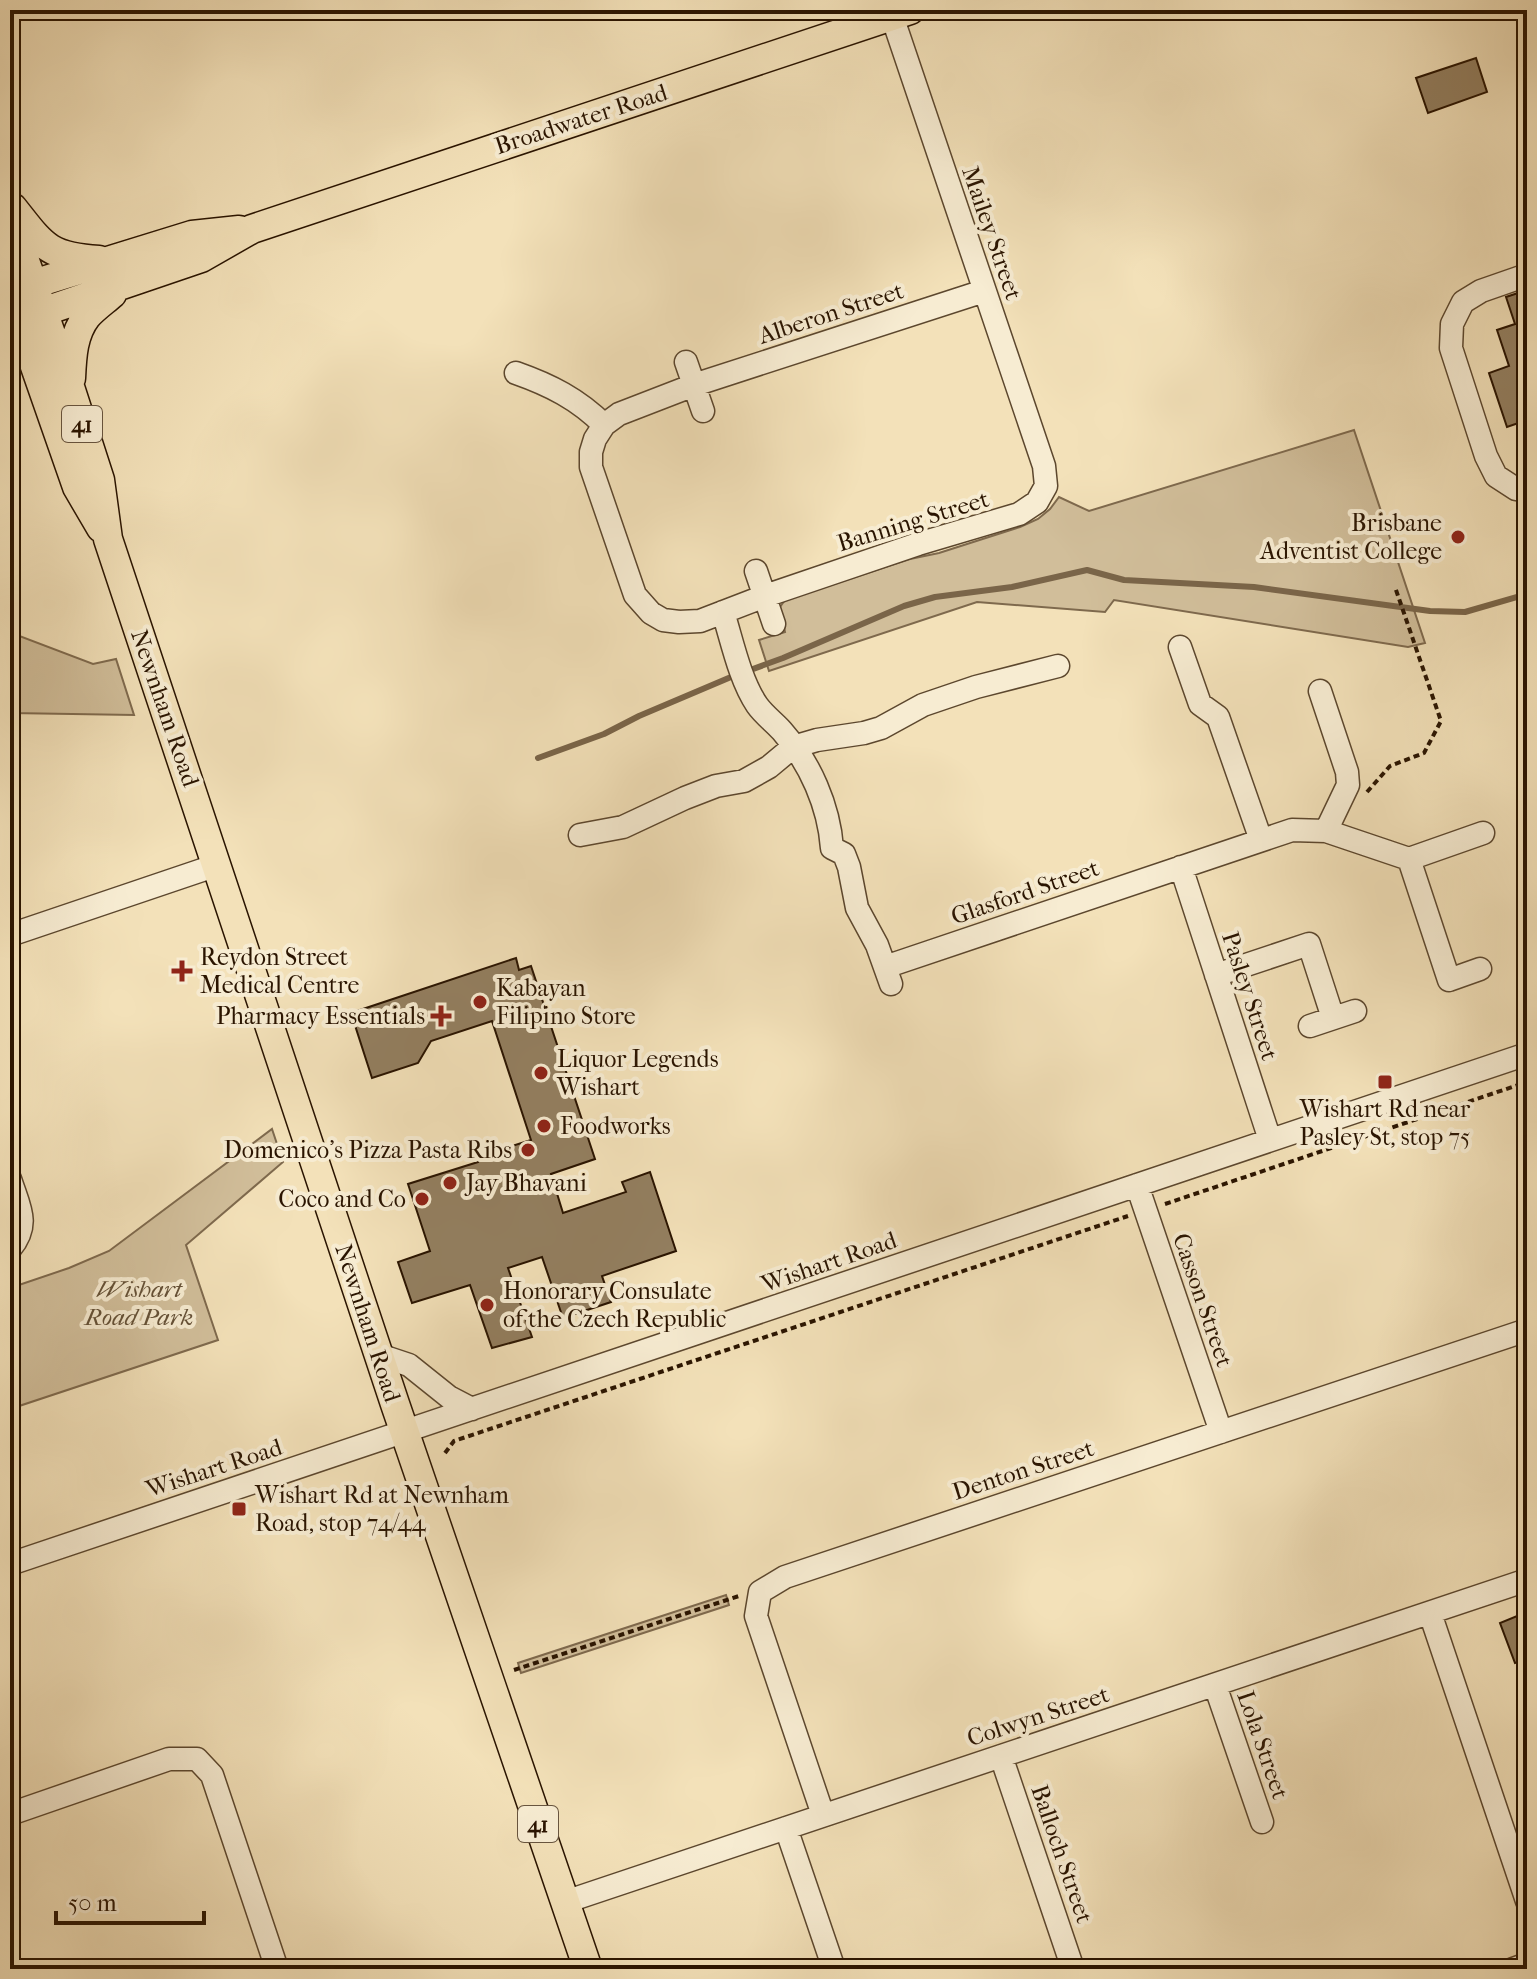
<svg xmlns="http://www.w3.org/2000/svg" width="1537" height="1979" viewBox="0 0 1537 1979" font-family="'IM FELL French Canon',serif">
	<style>
		.green { fill: #d1be9a; stroke: #7e694d; stroke-width: 2 }
		.lines { fill: none; stroke-linecap: round; stroke-linejoin: round }
		.stream { stroke: #7a6549; stroke-width: 6 }
		.building { fill: #937f60; stroke: #2a1400; stroke-width: 2 }
		.minor-casing { stroke: #5c472e; stroke-width: 25 }
		.major-casing { stroke: #2a1400; stroke-width: 31 }
		.path { stroke: #2a1400; stroke-width: 4; stroke-dasharray: 6 4; stroke-linecap: butt }
		.minor { stroke: #f7ecd2; stroke-width: 22 }
		.major { stroke: #f3e1b9; stroke-width: 28 }
		.poi-dot { fill: #8f2418; stroke: #f7ecd2; stroke-width: 3 }
		.labels { text-anchor: middle; stroke-width: 8; stroke-linejoin: round; paint-order: stroke }
		.shield { fill: #f7ecd2; stroke: #68553f; stroke-width: 2 }
		.shield-label { font-size: 22px; font-weight: bold; fill: #2a1400 }
		.street-label { font-size: 24px; fill: #2a1400; stroke: #f7ecd2 }
		.poi-label { font-size: 24px; fill: #2a1400; stroke: #f7ecd2; text-anchor: start }
		.park-label { font-size: 24px; font-style: italic; fill: #645036; stroke: #f7ecd2 }
	</style>
	<rect width="100%" height="100%" fill="#f3e1b9"/>
	<filter id="stains"><feTurbulence type="fractalNoise" baseFrequency=".0025" numOctaves="4"/><feColorMatrix values="0 0 0 0 .2 0 0 0 0 .09 0 0 0 0 .02 0 0 0 .5 -.17"/></filter>
	<radialGradient id="worn" r=".72"><stop offset=".6" stop-color="#630" stop-opacity="0"/><stop offset="1" stop-color="#630" stop-opacity=".3"/></radialGradient>
	<path class="green" d="M 1354,430 L 1425,643 L 1408,647 L 1114,600 L 1105,612 L 977,602 L 769,671 L 759,640 L 785,632 L 780,607 L 785,600 L 910,559 L 939,553 L 1020,527 L 1038,519 L 1050,509 L 1059,497 L 1089,511 Z
		M 10,625 L 14,634 L 93,664 L 116,659 L 134,715 L 10,713 Z
		M 272,1129 L 283,1162 L 186,1245 L 218,1340 L 10,1409 L 10,1288 L 69,1268 L 109,1251 Z
		M 726,1595 L 729,1605 L 521,1673 L 518,1663 Z"/>
	<g class="lines">
		<path class="stream" d="M 538,758 L 604,734 L 639,716 L 731,677 L 783,658 L 904,606 L 935,597 L 1012,587 L 1087,570 L 1124,580 L 1254,587 L 1430,611 L 1465,612 L 1527,594"/>
	</g>
	<path class="building" d="M 1476,58 L 1487,92 L 1428,113 L 1416,78 Z
		M 1527,290 L 1527,420 L 1507,427 L 1489,373 L 1509,366 L 1497,330 L 1515,324 L 1506,297 Z
		M 516,958 L 519,970 L 531,966 L 595,1159 L 551,1174 L 563,1213 L 626,1192 L 622,1182 L 650,1172 L 676,1251 L 602,1276 L 611,1302 L 563,1318 L 542,1257 L 508,1268 L 532,1337 L 492,1348 L 470,1285 L 412,1303 L 398,1262 L 430,1251 L 408,1184 L 478,1162 L 477,1157 L 531,1140 L 492,1021 L 431,1041 L 418,1063 L 372,1078 L 351,1013 Z
		M 1527,1612 L 1527,1659 L 1515,1663 L 1500,1623 Z"/>
	<g class="lines">
		<g class="minor-casing">
			<path id="minor" d="M 892,16 L 1044,466 L 1046,486 L 1037,502 L 1019,514 L 918,544 L 765,596 L 700,621 L 679,622 L 663,620 L 651,613 L 635,595 L 591,467 L 591,452 L 595,439 L 604,425 L 619,414 L 694,385 L 984,291
				M 1527,275 L 1481,291 L 1463,302 L 1452,324 L 1451,348 L 1486,456 L 1496,476 L 1516,489 L 1527,491
				M 686,362 L 703,411
				M 516,373 C 550,385 578,399 604,425
				M 756,571 L 774,624
				M 723,612 C 732,641 740,680 757,705 C 764,715 774,722 782,731 C 810,763 829,806 832,848 L 844,854 L 849,867 L 857,908 L 877,945 L 891,984
				M 1180,647 L 1200,704 L 1218,717 L 1261,840
				M 1320,691 L 1347,772 L 1348,785 L 1326,831
				M 580,835 L 623,827 L 685,798 L 716,786 L 744,781 L 769,767 L 793,747 L 817,740 L 864,733 L 881,728 L 923,705 L 976,687 L 1058,666
				M 1409,859 L 1483,833
				M 1181,867 L 1270,1140
				M 10,935 L 217,865
				M 885,967 L 1292,830 L 1326,831 L 1409,859 L 1449,980 L 1480,969
				M 1216,975 L 1309,944 L 1333,1018
				M 1310,1026 L 1355,1011
				M 10,1179 C 19,1207 31,1224 10,1249
				M 1137,1185 L 1221,1432
				M 379,1355 L 409,1365 L 449,1397 L 472,1409
				M 10,1564 L 1527,1054
				M 1430,1613 L 1527,1901
				M 1215,1685 L 1262,1822
				M 1001,1756 L 1073,1969
				M 10,1814 L 169,1759 L 197,1759 L 212,1775 L 277,1969
				M 823,1815 L 756,1616 L 760,1592 L 785,1577 L 1527,1330
				M 786,1828 L 834,1969
				M 565,1902 L 1527,1580
				M 1513,1969 L 1527,1964"/>
		</g>
		<g class="major-casing">
			<path id="major" d="M 13,208 C 43,246 48,257 99,260
				M 10,219 L 70,387 L 100,480 L 108,539 L 395,1404 L 588,1969
				M 17,289 L 192,235 L 239,230
				M 10,295 L 77,487 L 101,528
				M 10,323 L 201,258 L 252,229 L 910,10
				M 71,378 C 72,356 73,334 87,316 C 94,308 104,301 112,294"/>
		</g>
		<path class="path" d="M 1367,792 L 1390,766 L 1424,753 L 1441,721 L 1395,587
			M 1165,1204 L 1527,1082
			M 445,1453 L 454,1441 L 1128,1216
			M 514,1670 L 739,1596"/>
		<use href="#minor" class="minor"/>
		<use href="#major" class="major"/>
	</g>
	<g class="poi-dot">
		<circle cx="1458" cy="537" r="8"/>
		<path d="M178 959h8v8h8v8h-8v8h-8v-8h-8v-8h8z"/>
		<circle cx="480" cy="1002" r="8"/>
		<path d="M437 1004h8v8h8v8h-8v8h-8v-8h-8v-8h8z"/>
		<circle cx="541" cy="1073" r="8"/>
		<rect x="1377" y="1074" width="16" height="16" rx="4"/>
		<circle cx="544" cy="1126" r="8"/>
		<circle cx="528" cy="1150" r="8"/>
		<circle cx="450" cy="1183" r="8"/>
		<circle cx="422" cy="1199" r="8"/>
		<circle cx="487" cy="1305" r="8"/>
		<rect x="231" y="1501" width="16" height="16" rx="4"/>
	</g>
	<g class="labels">
		<g class="shield">
			<rect x="62" y="406" width="40" height="36" rx="6"/>
			<rect x="518" y="1806" width="40" height="36" rx="6"/>
		</g>
		<g class="shield-label">
			<text x="82" y="432">41</text>
			<text x="538" y="1832">41</text>
		</g>
		<g class="street-label">
			<text transform="translate(581 119) rotate(-18)" y="8">Broadwater Road</text>
			<text transform="translate(992 233) rotate(71)" y="8">Mailey Street</text>
			<text transform="translate(831 313) rotate(-18)" y="8">Alberon Street</text>
			<text transform="translate(913 521) rotate(-17)" y="8">Banning Street</text>
			<text transform="translate(165 708) rotate(71)" y="8">Newnham Road</text>
			<text transform="translate(1025 892) rotate(-19)" y="8">Glasford Street</text>
			<text transform="translate(1250 996) rotate(72)" y="8">Pasley Street</text>
			<text transform="translate(829 1262) rotate(-19)" y="8">Wishart Road</text>
			<text transform="translate(1203 1300) rotate(71)" y="8">Casson Street</text>
			<text transform="translate(368 1323) rotate(72)" y="8">Newnham Road</text>
			<text transform="translate(214 1468) rotate(-18)" y="8">Wishart Road</text>
			<text transform="translate(1023 1470) rotate(-18)" y="8">Denton Street</text>
			<text transform="translate(1038 1716) rotate(-18)" y="8">Colwyn Street</text>
			<text transform="translate(1263 1745) rotate(71)" y="8">Lola Street</text>
			<text transform="translate(1062 1854) rotate(71)" y="8">Balloch Street</text>
		</g>
		<g class="poi-label">
			<text x="1442" y="531" text-anchor="end">Brisbane<tspan x="1442" dy="28">Adventist College</tspan></text>
			<text x="200" y="965">Reydon Street<tspan x="200" dy="28">Medical Centre</tspan></text>
			<text x="496" y="996">Kabayan<tspan x="496" dy="28">Filipino Store</tspan></text>
			<text x="425" y="1024" text-anchor="end">Pharmacy Essentials</text>
			<text x="557" y="1067">Liquor Legends<tspan x="557" dy="28">Wishart</tspan></text>
			<text x="1385" y="1117" text-anchor="middle">Wishart Rd near<tspan x="1385" dy="28">Pasley St, stop 75</tspan></text>
			<text x="560" y="1134">Foodworks</text>
			<text x="512" y="1158" text-anchor="end">Domenico's Pizza Pasta Ribs</text>
			<text x="466" y="1191">Jay Bhavani</text>
			<text x="406" y="1207" text-anchor="end">Coco and Co</text>
			<text x="503" y="1299">Honorary Consulate<tspan x="503" dy="28">of the Czech Republic</tspan></text>
			<text x="255" y="1503">Wishart Rd at Newnham<tspan x="255" dy="28">Road, stop 74/44</tspan></text>
		</g>
		<g class="park-label">
			<text x="139" y="1297">Wishart<tspan x="139" dy="28">Road Park</tspan></text>
		</g>
	</g>
	<rect width="1537" height="1979" fill="none" stroke="#f3e1b9" stroke-width="40"/>
	<rect x="12" y="12" width="1513" height="1955" fill="none" stroke="#2a1400" stroke-width="4"/>
	<rect x="20" y="20" width="1497" height="1939" fill="none" stroke="#2a1400" stroke-width="2"/>
	<path d="M56 1911v12h148v-12" fill="none" stroke="#2a1400" stroke-width="4"/>
	<text x="68" y="1911" font-size="24" fill="#2a1400" stroke="#f7ecd2" stroke-width="6" paint-order="stroke">50 m</text>
	<rect width="100%" height="100%" filter="url(#stains)"/>
	<rect width="100%" height="100%" fill="url(#worn)"/>
</svg>
